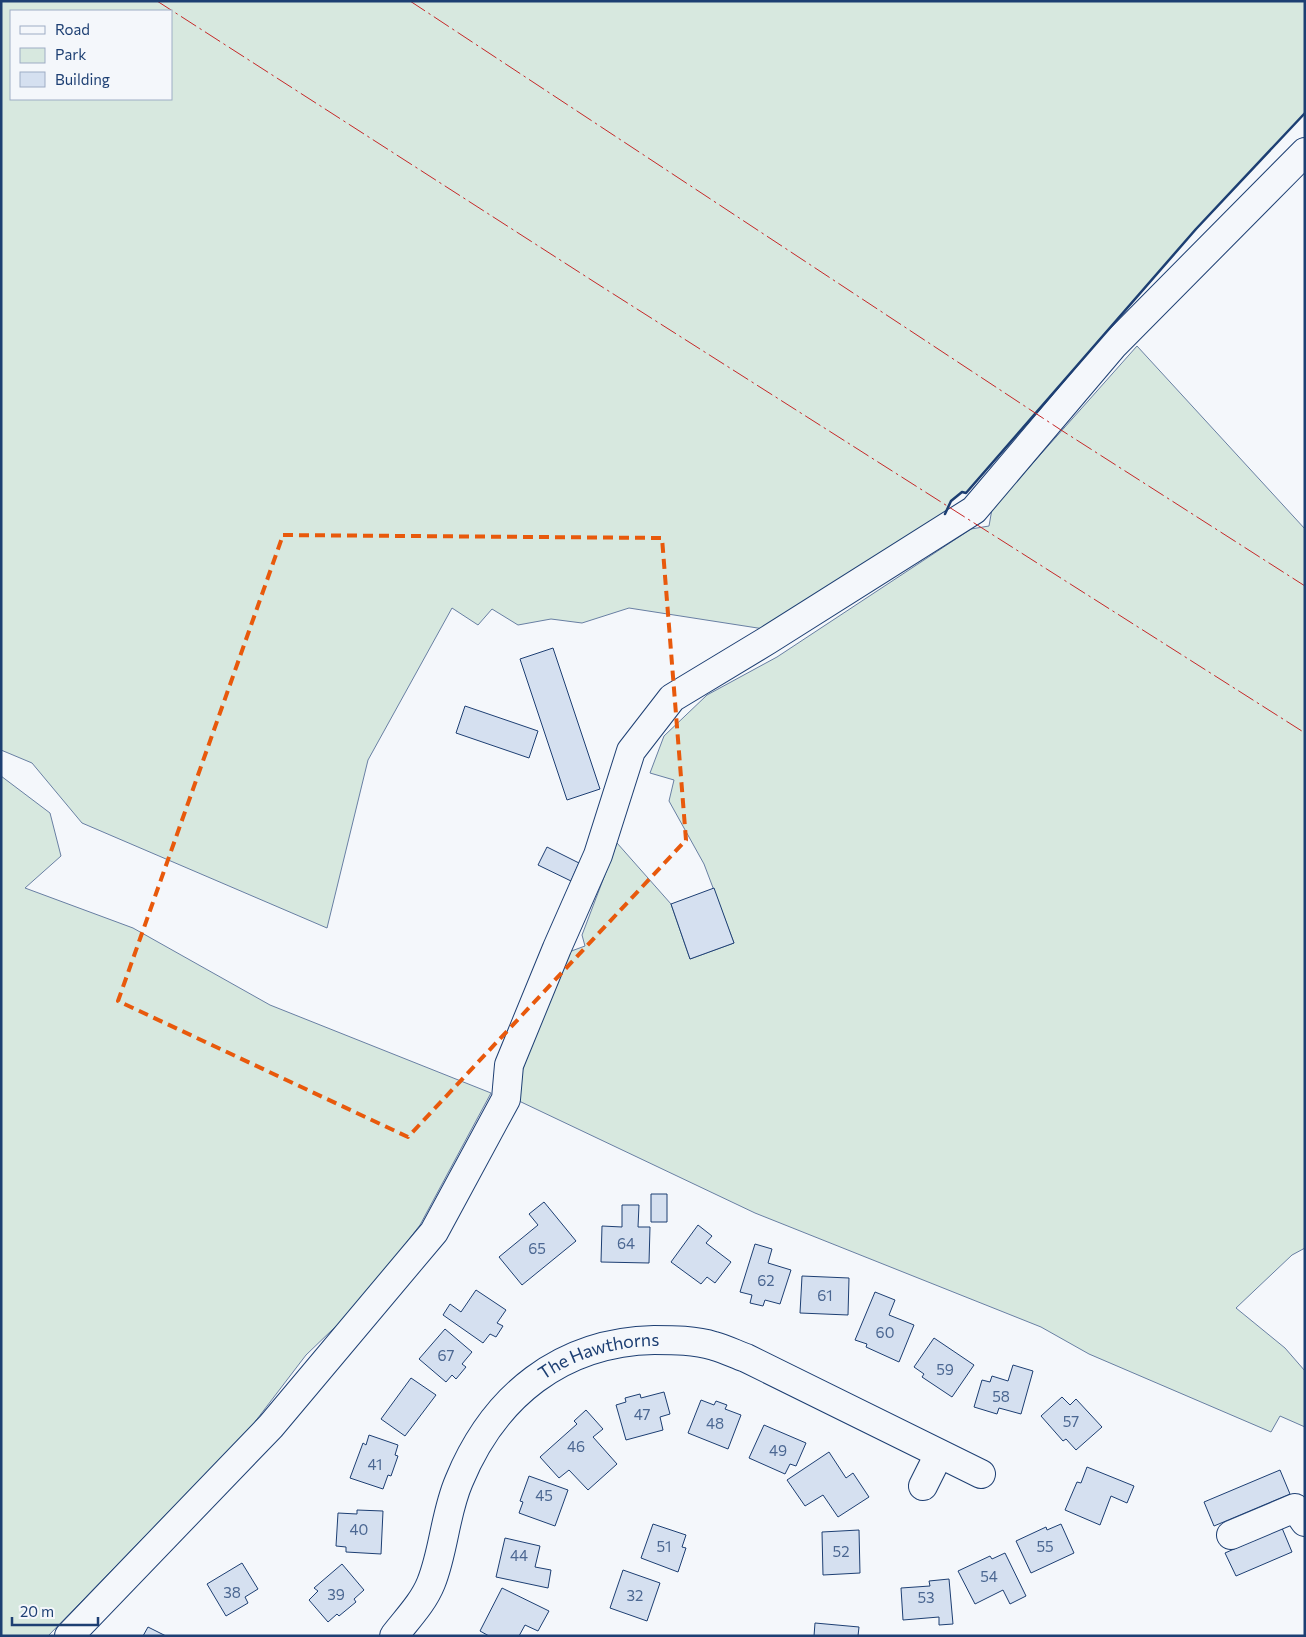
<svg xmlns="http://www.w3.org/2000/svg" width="1306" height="1637" viewBox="0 0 1306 1637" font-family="Commissioner,sans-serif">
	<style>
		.green { fill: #d7e8df; stroke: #687fa3; fill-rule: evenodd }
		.building { fill: #d5e0f0; stroke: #1d3f73 }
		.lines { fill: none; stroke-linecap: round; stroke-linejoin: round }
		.minor-casing { stroke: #1d3f73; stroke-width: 30 }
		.minor { stroke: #f4f7fb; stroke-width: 28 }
		.wall { stroke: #1d3f73; stroke-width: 2.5 }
		.power { stroke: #c62828; stroke-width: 1; stroke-dasharray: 18 4 2.5 4; stroke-linecap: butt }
		.marked { fill: none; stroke: #e8590c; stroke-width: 4; stroke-dasharray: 10 6; stroke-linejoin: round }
		.labels { text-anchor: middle; stroke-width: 4; stroke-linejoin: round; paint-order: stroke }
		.number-label { font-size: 15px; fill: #4b6792 }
		.street-label { font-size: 18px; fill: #1d3f73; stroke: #f4f7fb }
	</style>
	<rect width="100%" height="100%" fill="#f4f7fb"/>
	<path class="green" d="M 1,1 L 1305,1 L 1305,113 L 1196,229 L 966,493 L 962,492 L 951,501 L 941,522 L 764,629 L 629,608 L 582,623 L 551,619 L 518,625 L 492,609 L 478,625 L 452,608 L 368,760 L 327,928 L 82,823 L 32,763 L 1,750 ZM 11,11 L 171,11 L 171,99 L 11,99 Z
		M 1137,346 L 1305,529 L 1305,1248 L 1292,1255 L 1236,1308 L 1285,1348 L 1305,1371 L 1305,1427 L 1280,1416 L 1271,1432 L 1089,1354 L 1041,1327 L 755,1213 L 519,1101 L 522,1072 L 529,1050 L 566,953 L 585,946 L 582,935 L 617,843 L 671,904 L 690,959 L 734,943 L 704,864 L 669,801 L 674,780 L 650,773 L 664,736 L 707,695 L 777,657 L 971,529 L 989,526 L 992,509 Z
		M 1,776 L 50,813 L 61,856 L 25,888 L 133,928 L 270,1005 L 491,1093 L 420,1225 L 359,1304 L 306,1355 L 251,1427 L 48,1636 L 1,1636 Z"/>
	<path class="building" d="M 553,648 L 600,789 L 567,800 L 520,659 Z
		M 465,706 L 538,731 L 529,758 L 456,733 Z
		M 547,847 L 579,863 L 571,881 L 538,865 Z
		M 714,888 L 734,943 L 690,959 L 671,904 Z
		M 651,1194 L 667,1194 L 667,1222 L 651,1222 Z
		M 544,1202 L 576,1241 L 522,1285 L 499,1257 L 538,1225 L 529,1214 Z
		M 622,1205 L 639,1205 L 638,1227 L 650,1227 L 649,1263 L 601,1262 L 602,1226 L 622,1227 Z
		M 698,1225 L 712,1236 L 706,1243 L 731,1262 L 715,1283 L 707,1277 L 701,1284 L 671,1262 Z
		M 755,1244 L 772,1249 L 768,1263 L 791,1270 L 780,1304 L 765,1300 L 763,1306 L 750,1303 L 752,1295 L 740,1292 Z
		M 802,1276 L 849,1278 L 848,1315 L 800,1313 Z
		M 476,1290 L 506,1310 L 497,1323 L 503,1326 L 496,1337 L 490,1334 L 483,1343 L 443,1315 L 450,1304 L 461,1312 Z
		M 875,1292 L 895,1300 L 889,1315 L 914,1325 L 899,1362 L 866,1347 L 867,1344 L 855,1340 Z
		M 445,1329 L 472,1352 L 462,1364 L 466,1367 L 456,1379 L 452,1375 L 446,1382 L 419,1359 Z
		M 934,1338 L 974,1365 L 952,1397 L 922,1377 L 924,1374 L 914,1367 Z
		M 1013,1365 L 1033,1371 L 1021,1414 L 999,1408 L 997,1414 L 974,1407 L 982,1380 L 990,1382 L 992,1376 L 1008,1381 Z
		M 411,1378 L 436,1395 L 405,1436 L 381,1419 Z
		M 664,1392 L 670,1414 L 660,1417 L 663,1430 L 626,1440 L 616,1405 L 626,1402 L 625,1398 L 640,1394 L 641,1398 Z
		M 1062,1397 L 1070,1405 L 1076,1399 L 1102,1427 L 1076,1450 L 1066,1439 L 1063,1441 L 1041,1416 Z
		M 701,1400 L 714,1405 L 716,1401 L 727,1405 L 725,1409 L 741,1415 L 728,1449 L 688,1433 Z
		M 586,1410 L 603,1429 L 593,1437 L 617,1464 L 588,1490 L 569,1470 L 559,1478 L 540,1457 L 577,1424 L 574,1421 Z
		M 764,1425 L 806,1443 L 796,1466 L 790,1464 L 785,1474 L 749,1458 Z
		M 369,1435 L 398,1445 L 395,1455 L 398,1456 L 391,1476 L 388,1475 L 383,1489 L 350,1478 L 363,1443 L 366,1445 Z
		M 829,1452 L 846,1478 L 853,1473 L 869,1497 L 838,1517 L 823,1495 L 805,1506 L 787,1480 Z
		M 1087,1467 L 1134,1486 L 1127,1503 L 1111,1496 L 1100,1525 L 1065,1510 L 1077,1482 L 1081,1483 Z
		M 1280,1470 L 1290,1494 L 1214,1526 L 1204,1502 Z
		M 529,1476 L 568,1490 L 555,1526 L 519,1513 L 523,1502 L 520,1501 Z
		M 357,1510 L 383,1511 L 381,1554 L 346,1552 L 346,1547 L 336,1546 L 338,1513 L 357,1514 Z
		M 653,1524 L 686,1535 L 682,1547 L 686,1548 L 678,1572 L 641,1558 Z
		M 1061,1524 L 1074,1553 L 1031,1573 L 1016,1541 L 1046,1527 L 1047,1530 Z
		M 1282,1528 L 1292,1552 L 1236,1576 L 1225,1553 Z
		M 859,1530 L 860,1573 L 823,1575 L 822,1532 Z
		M 505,1538 L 540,1546 L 535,1567 L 551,1570 L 548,1588 L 496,1577 Z
		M 1005,1553 L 1026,1596 L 1010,1604 L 1003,1590 L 975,1604 L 958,1571 L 990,1556 L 992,1559 Z
		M 242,1563 L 258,1589 L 245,1597 L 248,1603 L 226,1616 L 207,1584 Z
		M 342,1564 L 364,1590 L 354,1599 L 356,1602 L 339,1616 L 337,1614 L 328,1622 L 309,1600 L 318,1591 L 314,1588 Z
		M 623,1570 L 660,1583 L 647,1621 L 610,1608 Z
		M 949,1579 L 953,1624 L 939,1625 L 939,1617 L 903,1620 L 901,1588 L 930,1586 L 929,1581 Z
		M 502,1588 L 549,1611 L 538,1631 L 525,1625 L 519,1636 L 489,1636 L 480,1631 Z
		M 815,1623 L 859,1627 L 858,1636 L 814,1636 Z
		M 148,1627 L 166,1636 L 143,1636 Z"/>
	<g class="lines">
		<g class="minor-casing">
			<g id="minor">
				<path d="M 923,1486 L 939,1454"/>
				<path d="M 1231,1535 L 1295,1508 L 1305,1522"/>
				<path d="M 69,1636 L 271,1426 L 434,1232 L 506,1099 L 509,1065 L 557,948 L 598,855 L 631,751 L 672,698 L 768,640 L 974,510 L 1113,346 L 1305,152"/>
				<path id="s1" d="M 394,1636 C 407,1619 423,1603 431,1583 C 444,1551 445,1513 459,1481 C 494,1396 561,1342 654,1340 C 674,1340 695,1340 714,1346 C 725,1349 735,1354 746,1358 L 981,1474"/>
			</g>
		</g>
		<use href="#minor" class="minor"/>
		<path class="wall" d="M 945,514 L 951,501 L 962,492 L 966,493 L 1196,229 L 1305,113"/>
		<path class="power" d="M 157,1 L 596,283 L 1305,733
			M 410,1 L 1061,430 L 1305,586"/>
	</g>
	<path class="marked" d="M 283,535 L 662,538 L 686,840 L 408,1137 L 118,1001 Z"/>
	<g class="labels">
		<g class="number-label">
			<text x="626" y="1249">64</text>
			<text x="537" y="1254">65</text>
			<text x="766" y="1286">62</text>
			<text x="825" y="1301">61</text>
			<text x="885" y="1338">60</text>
			<text x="446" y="1361">67</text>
			<text x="945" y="1375">59</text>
			<text x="1001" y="1402">58</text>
			<text x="642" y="1420">47</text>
			<text x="1071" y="1427">57</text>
			<text x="715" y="1429">48</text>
			<text x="576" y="1452">46</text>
			<text x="778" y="1456">49</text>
			<text x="375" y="1470">41</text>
			<text x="544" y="1501">45</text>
			<text x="359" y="1535">40</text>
			<text x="664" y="1552">51</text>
			<text x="1045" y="1552">55</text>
			<text x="841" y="1557">52</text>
			<text x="519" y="1561">44</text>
			<text x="989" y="1582">54</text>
			<text x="232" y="1598">38</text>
			<text x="336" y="1600">39</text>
			<text x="635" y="1601">32</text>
			<text x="926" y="1603">53</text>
		</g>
		<g class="street-label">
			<text dy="6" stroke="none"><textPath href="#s1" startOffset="369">The Hawthorns</textPath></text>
		</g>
	</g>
	<rect width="1306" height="1637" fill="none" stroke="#1d3f73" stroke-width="5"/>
	<rect x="10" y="10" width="162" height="90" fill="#f4f7fb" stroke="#9eadc5"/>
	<rect x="20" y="26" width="25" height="8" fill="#f4f7fb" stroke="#9eadc5"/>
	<text x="55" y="35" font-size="15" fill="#1d3f73">Road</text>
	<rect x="20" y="48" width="25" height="15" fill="#d7e8df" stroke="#9eadc5"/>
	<text x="55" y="60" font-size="15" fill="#1d3f73">Park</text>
	<rect x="20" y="72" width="25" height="15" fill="#d5e0f0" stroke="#9eadc5"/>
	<text x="55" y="85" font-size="15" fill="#1d3f73">Building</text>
	<path d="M12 1617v8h86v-8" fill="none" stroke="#1d3f73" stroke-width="2.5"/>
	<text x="20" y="1617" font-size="15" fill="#1d3f73" stroke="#f4f7fb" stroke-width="4" paint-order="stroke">20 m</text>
</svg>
